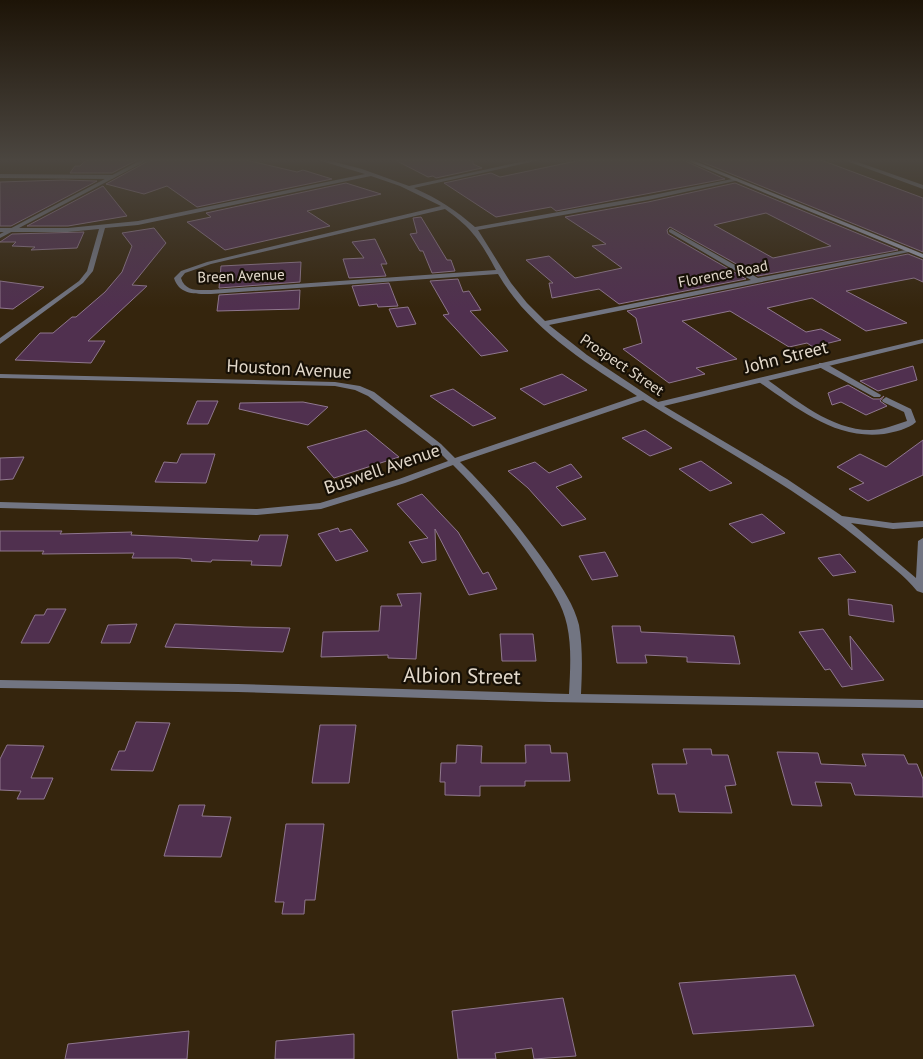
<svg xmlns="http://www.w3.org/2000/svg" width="923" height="1059" viewBox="0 0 923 1059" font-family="'PT Sans',sans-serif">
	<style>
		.building { fill: #50304f; stroke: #8f778e; fill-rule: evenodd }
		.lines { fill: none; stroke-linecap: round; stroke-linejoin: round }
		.service { fill: #727582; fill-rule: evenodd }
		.minor { fill: #727582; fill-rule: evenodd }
		.tertiary { fill: #727582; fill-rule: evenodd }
		.secondary { fill: #9ca0b5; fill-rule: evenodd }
		.labels { text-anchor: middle; stroke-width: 4.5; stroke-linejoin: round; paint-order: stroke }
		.far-street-label { font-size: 15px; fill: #e3d9cb; stroke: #171006 }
		.street-label { font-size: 18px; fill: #e3d9cb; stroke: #171006 }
		.near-street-label { font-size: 21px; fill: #e3d9cb; stroke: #171006 }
	</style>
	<rect width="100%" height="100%" fill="#35250d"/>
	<path class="building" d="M 86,160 L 137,160 L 112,173 L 70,173 L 75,166 L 80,166 Z
		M 150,160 L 246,160 L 297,172 L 303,170 L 332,179 L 197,207 L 167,186 L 144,194 L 106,184 Z
		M 395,160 L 473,160 L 473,164 L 482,168 L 436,178 L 433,176 L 428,177 Z
		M 581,160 L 683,160 L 725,179 L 556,211 L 551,207 L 496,217 L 444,183 L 491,173 L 500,177 Z
		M 697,160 L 821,160 L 923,198 L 923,252 Z
		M 63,180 L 97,181 L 11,226 L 0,226 L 0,182 Z
		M 346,183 L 381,194 L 307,211 L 330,226 L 225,250 L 187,222 L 211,217 L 206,213 Z
		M 735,183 L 898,250 L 758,276 L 670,227 L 667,230 L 668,234 L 746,279 L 619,304 L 599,289 L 552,298 L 549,283 L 553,283 L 526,260 L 549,256 L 575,278 L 622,268 L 592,246 L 606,244 L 565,217 L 648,202 ZM 766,213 L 831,246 L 773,258 L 714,225 Z
		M 103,186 L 127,216 L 68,226 L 27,226 Z
		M 421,217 L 447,260 L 451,260 L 455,271 L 432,273 L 423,251 L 420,251 L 410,234 L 417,233 L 413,218 Z
		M 154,228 L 166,243 L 132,285 L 147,286 L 88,341 L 105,341 L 91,363 L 15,360 L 40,333 L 53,333 L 72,317 L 76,317 L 105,292 L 122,272 L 132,246 L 122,233 Z
		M 84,232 L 77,248 L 31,250 L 35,247 L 12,246 L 16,242 L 0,242 L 12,234 Z
		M 375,239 L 387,264 L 381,264 L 386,276 L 349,278 L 343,259 L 364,258 L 352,242 Z
		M 908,254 L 923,260 L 923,282 L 914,278 L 846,291 L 907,323 L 866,331 L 812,298 L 767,308 L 806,332 L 821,329 L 841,340 L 813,347 L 807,343 L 789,347 L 730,311 L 682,321 L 737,359 L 696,368 L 705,374 L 669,383 L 623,349 L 642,343 L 636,318 L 627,311 Z
		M 301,262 L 300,282 L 219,288 L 221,266 Z
		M 458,279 L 463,292 L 469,291 L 481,310 L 470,311 L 508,351 L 481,356 L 443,315 L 449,314 L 430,281 Z
		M 0,281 L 44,287 L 13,309 L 0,308 Z
		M 389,283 L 398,306 L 378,307 L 377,304 L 359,306 L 352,286 Z
		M 300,290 L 299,309 L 217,311 L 219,295 Z
		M 408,307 L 416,324 L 397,327 L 389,309 Z
		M 913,366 L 917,380 L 878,391 L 860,381 Z
		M 562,374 L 587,390 L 544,405 L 520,389 Z
		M 848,385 L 873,399 L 880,399 L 884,396 L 880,401 L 887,406 L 866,415 L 841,402 L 832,405 L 828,393 Z
		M 453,389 L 496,418 L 473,426 L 430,396 Z
		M 197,401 L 218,401 L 208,424 L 187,424 Z
		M 303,402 L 328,407 L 308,425 L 239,409 L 240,403 Z
		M 366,430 L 399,457 L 334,478 L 307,447 Z
		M 645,430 L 672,448 L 650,456 L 622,438 Z
		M 923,440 L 923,475 L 868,501 L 849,489 L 864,483 L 837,467 L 860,454 L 886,467 Z
		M 181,454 L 215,454 L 206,483 L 155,482 L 164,462 L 177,463 Z
		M 24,457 L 13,479 L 0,480 L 0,458 Z
		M 701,461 L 732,483 L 710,491 L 679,469 Z
		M 535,462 L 549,473 L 571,464 L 582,477 L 556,487 L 586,519 L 562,526 L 528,488 L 508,471 Z
		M 422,494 L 458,532 L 483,574 L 488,572 L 497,589 L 469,595 L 435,529 L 436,560 L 422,563 L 409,542 L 428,538 L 397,504 Z
		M 762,514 L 785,533 L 752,543 L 729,524 Z
		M 338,528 L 340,532 L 351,529 L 368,551 L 336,561 L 318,534 Z
		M 0,531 L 62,531 L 60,534 L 132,532 L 131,535 L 258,541 L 260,535 L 288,535 L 281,566 L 251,565 L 252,561 L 212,560 L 211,562 L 191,561 L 192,559 L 178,558 L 132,558 L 134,553 L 42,554 L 44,551 L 0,551 Z
		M 605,552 L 618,576 L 592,580 L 579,556 Z
		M 840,554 L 856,572 L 833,576 L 818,558 Z
		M 421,593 L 416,659 L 388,658 L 388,655 L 321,657 L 323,632 L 379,631 L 381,606 L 402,606 L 397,594 Z
		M 848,599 L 892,605 L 894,622 L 849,615 Z
		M 47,609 L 66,609 L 49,643 L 21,643 L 35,615 L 44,615 Z
		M 137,624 L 130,643 L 101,643 L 108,625 Z
		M 175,624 L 245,627 L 290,628 L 283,652 L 165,647 Z
		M 612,626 L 640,626 L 641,632 L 734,636 L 740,664 L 687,662 L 687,657 L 645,655 L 647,663 L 617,663 Z
		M 823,629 L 852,670 L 850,636 L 884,680 L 842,687 L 830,669 L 825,670 L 799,632 Z
		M 500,634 L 533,634 L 536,661 L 502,661 Z
		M 136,722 L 170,723 L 153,771 L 111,770 L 119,751 L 125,751 Z
		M 320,725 L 356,725 L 349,783 L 312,783 Z
		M 7,745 L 44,746 L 31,778 L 53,778 L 44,799 L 17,799 L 21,791 L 0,790 L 0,759 Z
		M 457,745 L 482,746 L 481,763 L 526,763 L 525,745 L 550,745 L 551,753 L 567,753 L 570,781 L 525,781 L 525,786 L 480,786 L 480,796 L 445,795 L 445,782 L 440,782 L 441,763 L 456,763 Z
		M 683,749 L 711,749 L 712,755 L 728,755 L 736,785 L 725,786 L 732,813 L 679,812 L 675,794 L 658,794 L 652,764 L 687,764 Z
		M 777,752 L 818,753 L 821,764 L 866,766 L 862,754 L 904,755 L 908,764 L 917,764 L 923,779 L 923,797 L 855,795 L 851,783 L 815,782 L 822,806 L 792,805 Z
		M 179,805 L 205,805 L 202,816 L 231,817 L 221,857 L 164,856 Z
		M 286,824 L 324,824 L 315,900 L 305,900 L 304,914 L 282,914 L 284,902 L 275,902 Z
		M 795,975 L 814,1026 L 693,1034 L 679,983 Z
		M 563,998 L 576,1056 L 534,1059 L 532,1048 L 495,1053 L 496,1059 L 458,1059 L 452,1011 Z
		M 189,1031 L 187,1059 L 65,1059 L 68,1044 Z
		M 354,1034 L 354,1059 L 275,1059 L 276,1041 Z"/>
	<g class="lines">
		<path class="service" d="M 819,363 L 825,363 L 881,395 L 880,397 L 874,397 L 819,367 Z
			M 759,378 L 765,378 C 796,400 831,430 870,430 C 883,430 895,425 907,421 L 904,412 L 883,402 L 882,400 L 886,397 L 911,409 L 916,422 C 909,429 894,432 884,434 C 835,440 797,408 759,382 Z"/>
		<path class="minor" d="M 318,160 L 327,160 L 362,169 L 409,186 L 530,160 L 540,160 L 414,188 C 437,198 457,211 475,227 L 648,196 L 737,178 L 738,179 L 735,181 L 648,200 L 478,230 L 511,283 L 527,303 L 545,321 L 751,280 L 669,232 L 669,230 L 671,229 L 758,278 L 911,249 L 912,250 L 909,252 L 549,325 L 587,355 L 658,402 L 923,339 L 923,343 L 664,406 L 787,479 L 842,516 L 893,523 L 923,521 L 923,527 L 893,529 L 851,523 L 916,578 L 918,541 L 923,538 L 923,593 L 917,591 C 905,576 887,563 872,550 C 802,491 720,448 643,400 L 460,462 C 494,495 524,532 551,571 C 562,588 574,605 579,625 C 583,648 582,672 581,694 L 923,700 L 923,708 L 549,702 L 238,692 L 0,688 L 0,680 L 238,684 L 569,694 C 570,672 572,648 567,625 C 563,605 551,588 540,571 C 515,533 485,497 453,465 L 405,483 L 321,509 L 257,515 L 0,508 L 0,502 L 257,509 L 320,503 L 399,479 L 448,461 L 435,448 L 368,396 L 355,390 L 335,386 L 0,378 L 0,374 L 335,382 L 360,386 L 374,392 L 441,444 L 455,458 L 637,396 C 586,363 529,328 498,274 L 211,294 C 196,294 179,295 174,278 L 181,271 L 207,262 L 441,206 L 400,186 L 371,176 L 138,225 L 105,228 L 93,271 L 83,283 L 0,344 L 0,338 L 79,281 L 87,271 L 99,229 L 68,232 L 0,232 L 0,228 L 68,228 L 138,221 L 365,174 ZM 445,209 C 472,228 481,242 496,270 L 211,290 C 199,290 185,292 181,278 L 185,273 L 211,264 Z
			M 844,160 L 852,160 L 923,185 L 923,189 Z
			M 0,174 L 112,175 L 115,177 L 112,179 L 0,178 Z"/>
		<path class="tertiary" d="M 141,160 L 148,160 L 0,238 L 0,234 Z"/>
		<path class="secondary" d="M 685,160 L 692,160 L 923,254 L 923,258 Z"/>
	</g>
	<linearGradient id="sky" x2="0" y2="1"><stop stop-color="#1d1407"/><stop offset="0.52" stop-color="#4b4640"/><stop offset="1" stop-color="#4b4640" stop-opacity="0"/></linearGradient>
	<rect width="923" height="308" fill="url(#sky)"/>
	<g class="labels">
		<g class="far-street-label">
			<text transform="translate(723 274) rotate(-11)" y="5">Florence Road</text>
			<text transform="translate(241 276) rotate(-2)" y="5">Breen Avenue</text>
			<text transform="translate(622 365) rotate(34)" y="5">Prospect Street</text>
		</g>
		<g class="street-label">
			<text transform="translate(786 357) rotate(-14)" y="6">John Street</text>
			<text transform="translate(289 369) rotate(3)" y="6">Houston Avenue</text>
			<text transform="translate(382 469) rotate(-19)" y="6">Buswell Avenue</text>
		</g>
		<g class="near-street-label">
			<text transform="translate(462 676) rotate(1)" y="7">Albion Street</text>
		</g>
	</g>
</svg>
